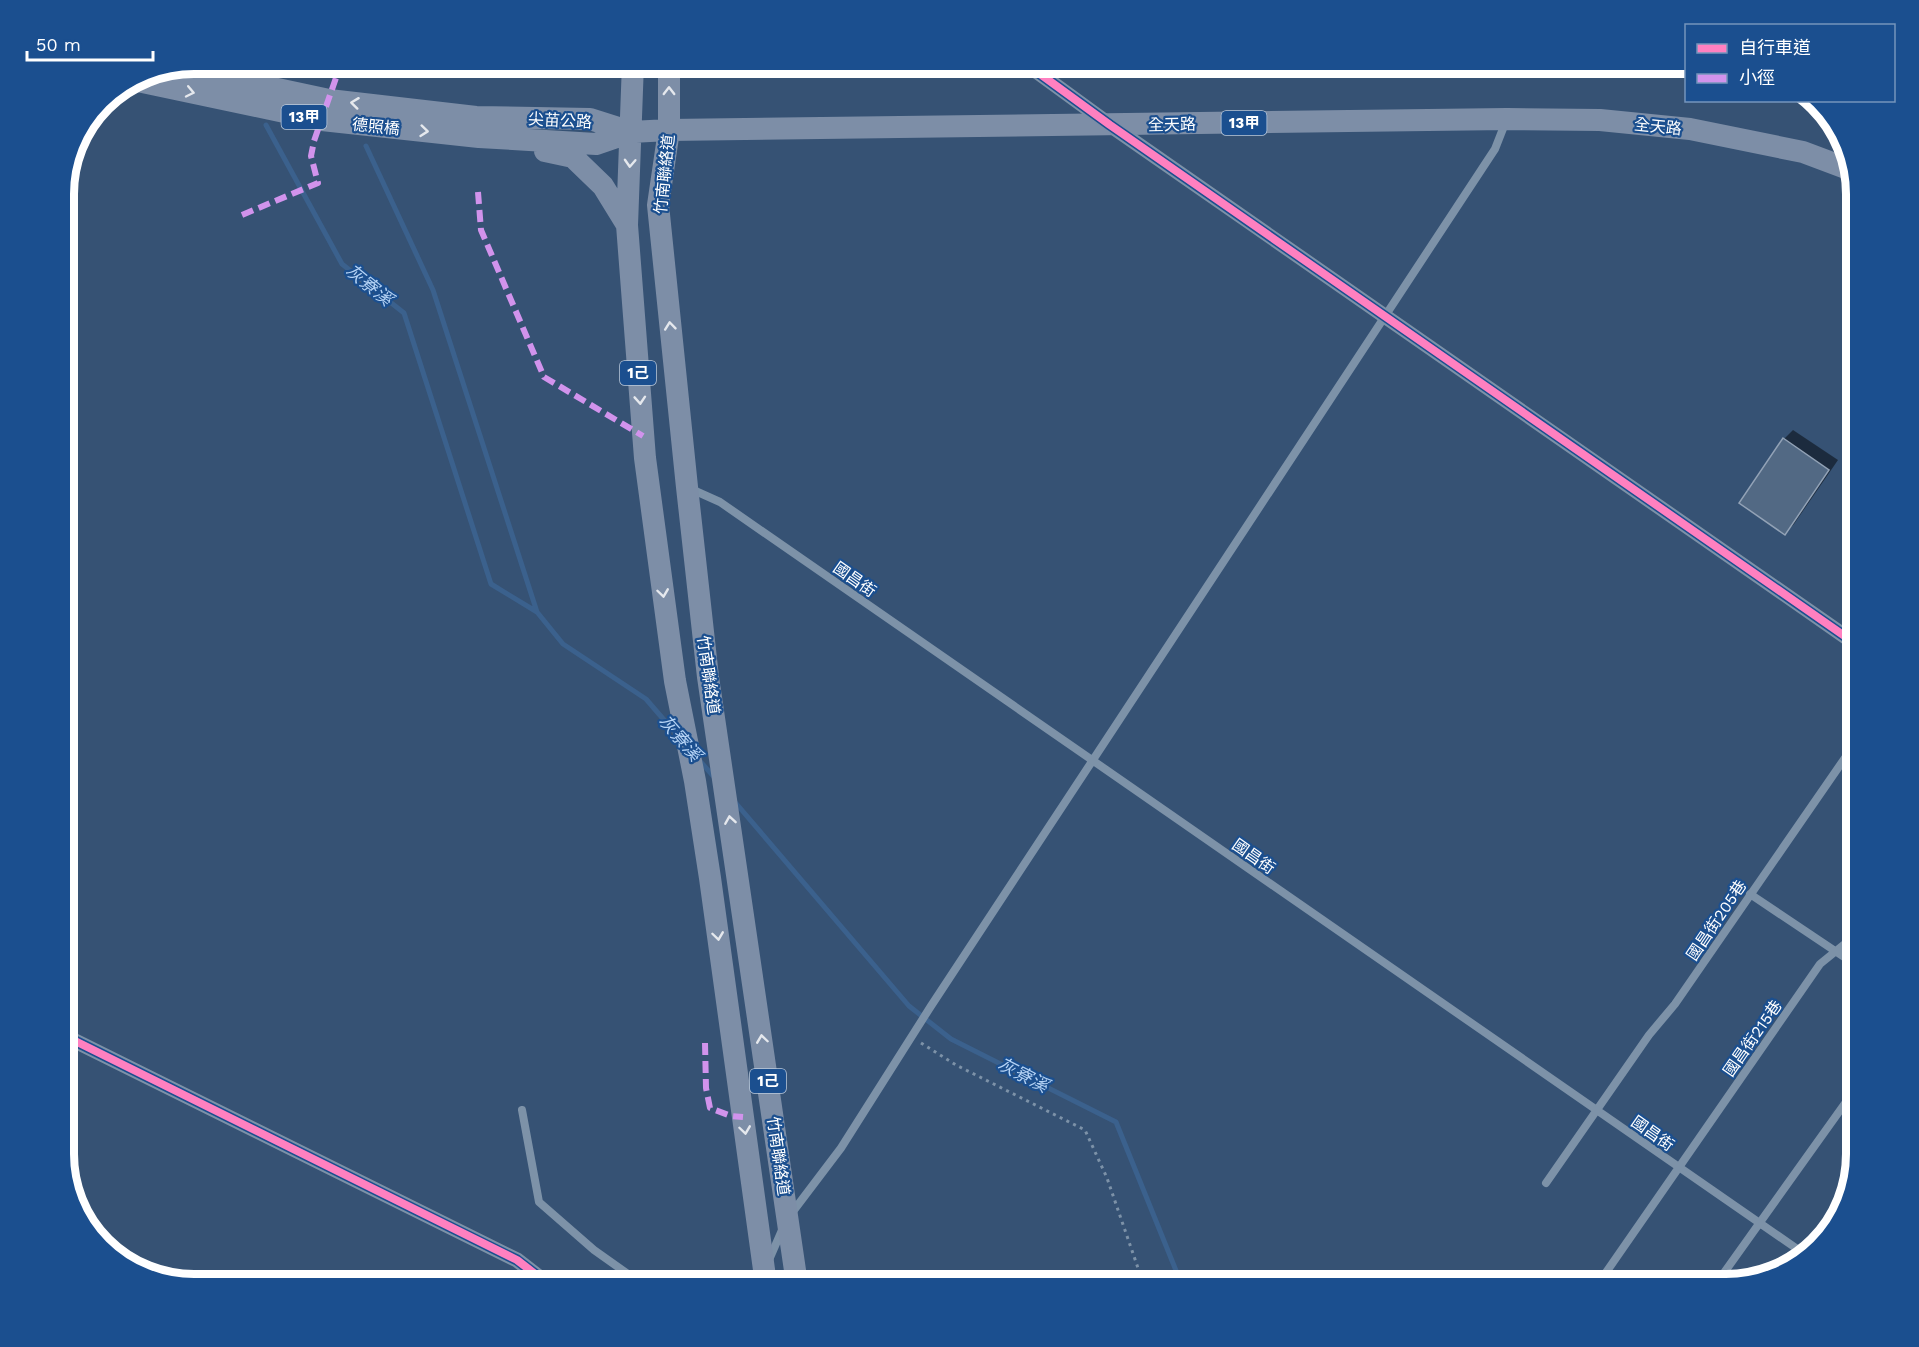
<svg xmlns="http://www.w3.org/2000/svg" width="1919" height="1347" viewBox="0 0 1919 1347" font-family="'Work Sans','Noto Sans TC',sans-serif">
	<style>
		.shadow { fill: #0007 }
		.lines { fill: none; stroke-linecap: round; stroke-linejoin: round }
		.stream { stroke: #3b618d; stroke-width: 5 }
		.building { fill: #526984; stroke: #92a2b6; stroke-width: 1.5 }
		.path { stroke: #7d92a8; stroke-width: 3; stroke-dasharray: 3 4.5; stroke-linecap: butt }
		.lane { stroke: #7d92a8; stroke-width: 8 }
		.street { stroke: #7d92a8; stroke-width: 15 }
		.primary { stroke: #7d8ea7; stroke-width: 22 }
		.quiet { stroke: #d193ec; stroke-width: 6; stroke-dasharray: 12 6; stroke-linecap: butt }
		.cycleway-casing { stroke: #1b4f8f; stroke-width: 11 }
		.cycleway { stroke: #ff80c0; stroke-width: 8 }
		.oneway { stroke: #e5e8ed }
		.labels { text-anchor: middle; stroke-width: 4.5; stroke-linejoin: round; paint-order: stroke }
		.shield { fill: #1b4f8f; stroke: #bbcadd; stroke-width: 1.5 }
		.shield-label { font-size: 15px; font-weight: bold; fill: #fff }
		.street-label { font-size: 16px; fill: #fff; stroke: #1b4f8f }
		.water-label { font-size: 18px; font-style: italic; fill: #b5d3f5; stroke: #1b4f8f }
		.rim { fill: none; stroke: #fff; stroke-width: 8 }
	</style>
	<rect width="100%" height="100%" fill="#365274"/>
	<path class="shadow" d="M 1793,430 L 1838,460 L 1794,524 L 1785,533 L 1784,439 Z"/>
	<g class="lines">
		<path class="stream" d="M 341,63 L 351,75
			M 266,125 L 342,264 L 404,313 L 491,584 L 537,612 L 563,644 L 646,699 L 677,735
			M 366,146 L 433,290 L 537,612
			M 699,760 L 715,778
			M 734,801 L 909,1006 L 951,1039 L 1116,1122 L 1177,1273 L 1188,1284"/>
	</g>
	<path class="building" d="M 1783,438 L 1829,470 L 1785,535 L 1739,503 Z"/>
	<g class="lines">
		<path class="path" d="M 921,1043 L 956,1065 L 1085,1130 L 1107,1178 L 1138,1268 L 1146,1284"/>
		<path class="lane" d="M 691,489 L 720,502 L 1803,1253
			M 1750,894 L 1856,965
			M 522,1110 L 539,1202 L 594,1250 L 642,1284
			M 1546,1183 L 1649,1035 L 1675,1004 L 1856,742
			M 791,1214 L 841,1148 L 931,1006 L 1495,149 L 1506,121
			M 769,1260 L 782,1230
			M 1598,1284 L 1820,964 L 1852,938 L 1856,933
			M 1716,1284 L 1856,1088"/>
		<path class="street" d="M 1025,63 L 1110,125 L 1856,644
			M 63,1035 L 517,1260 L 548,1284"/>
		<path class="primary" d="M 633,63 L 627,225 L 645,458 L 675,681 L 695,781 L 710,878 L 766,1284
			M 669,63 L 669,130 L 658,205 L 687,487 L 708,677 L 797,1284
			M 175,67 L 329,100 L 476,117 L 590,119 L 631,132
			M 133,80 L 322,120 L 479,137 L 596,144 L 631,132 L 669,130 L 1507,119 L 1600,120 L 1690,129 L 1803,152 L 1851,170
			M 545,151 L 573,157 L 603,186 L 627,225"/>
		<path class="quiet" d="M 478,192 L 481,230 L 544,377 L 643,436
			M 242,215 L 318,183 L 311,156 L 314,141 L 337,75 L 332,63
			M 705,1043 L 706,1088 L 710,1108 L 731,1116 L 743,1117"/>
		<g class="cycleway-casing">
			<path id="cycleway" d="M 1025,63 L 1110,125 L 1856,644
				M 63,1035 L 517,1260 L 548,1284"/>
		</g>
		<use href="#cycleway" class="cycleway"/>
	</g>
	<defs><path id="oneway-chevron" d="M-2-3.5L2.5 0L-2 3.5" fill="none" stroke-width="1.6" stroke-linecap="round" stroke-linejoin="round" transform="scale(1.5)"/></defs>
	<g class="oneway">
		<use href="#oneway-chevron" transform="translate(669 91) rotate(-90)"/>
		<use href="#oneway-chevron" transform="translate(190 92) rotate(12)"/>
		<use href="#oneway-chevron" transform="translate(355 103) rotate(-173)"/>
		<use href="#oneway-chevron" transform="translate(424 131) rotate(6)"/>
		<use href="#oneway-chevron" transform="translate(630 163) rotate(93)"/>
		<use href="#oneway-chevron" transform="translate(670 326) rotate(-96)"/>
		<use href="#oneway-chevron" transform="translate(640 400) rotate(86)"/>
		<use href="#oneway-chevron" transform="translate(663 593) rotate(82)"/>
		<use href="#oneway-chevron" transform="translate(730 820) rotate(-99)"/>
		<use href="#oneway-chevron" transform="translate(718 936) rotate(82)"/>
		<use href="#oneway-chevron" transform="translate(762 1039) rotate(-98)"/>
		<use href="#oneway-chevron" transform="translate(745 1130) rotate(82)"/>
	</g>
	<g class="labels">
		<g class="shield">
			<rect x="281.5" y="105" width="45" height="24" rx="4.5"/>
			<rect x="1221.5" y="111" width="45" height="24" rx="4.5"/>
			<rect x="620" y="361" width="36" height="24" rx="4.5"/>
			<rect x="750" y="1069" width="36" height="24" rx="4.5"/>
		</g>
		<g class="shield-label">
			<text x="304" y="122">13甲</text>
			<text x="1244" y="128">13甲</text>
			<text x="638" y="378">1己</text>
			<text x="768" y="1086">1己</text>
		</g>
		<g class="street-label">
			<text transform="translate(560 120) rotate(3)" y="6">尖苗公路</text>
			<text transform="translate(1172 124) rotate(-1)" y="6">全天路</text>
			<text transform="translate(376 126) rotate(6)" y="6">德照橋</text>
			<text transform="translate(1658 126) rotate(6)" y="6">全天路</text>
			<text transform="translate(664 174) rotate(-84)" y="6">竹南聯絡道</text>
			<text transform="translate(855 579) rotate(35)" y="6">國昌街</text>
			<text transform="translate(709 675) rotate(82)" y="6">竹南聯絡道</text>
			<text transform="translate(1254 856) rotate(35)" y="6">國昌街</text>
			<text transform="translate(1716 920) rotate(-56)" y="6">國昌街205巷</text>
			<text transform="translate(1752 1038) rotate(-55)" y="6">國昌街215巷</text>
			<text transform="translate(1653 1133) rotate(35)" y="6">國昌街</text>
			<text transform="translate(779 1156) rotate(82)" y="6">竹南聯絡道</text>
		</g>
		<g class="water-label">
			<text transform="translate(369 285) rotate(39)" y="6">灰寮溪</text>
			<text transform="translate(680 738) rotate(49)" y="6">灰寮溪</text>
			<text transform="translate(1023 1075) rotate(27)" y="6">灰寮溪</text>
		</g>
	</g>
	<path d="M0 0H1919V1347H0ZM194 74H1726A120 120 0 0 1 1846 194V1154A120 120 0 0 1 1726 1274H194A120 120 0 0 1 74 1154V194A120 120 0 0 1 194 74Z" fill="#1b4f8f" fill-rule="evenodd"/>
	<path class="rim" d="M194 74H1726A120 120 0 0 1 1846 194V1154A120 120 0 0 1 1726 1274H194A120 120 0 0 1 74 1154V194A120 120 0 0 1 194 74Z"/>
	<rect x="1685" y="24" width="210" height="78" fill="#1b4f8f" stroke="#7695bc" stroke-width="1.5"/>
	<rect x="1697" y="44" width="30" height="9" fill="#ff80c0" stroke="#7695bc" stroke-width="1.5"/>
	<text x="1739" y="54" font-size="18" fill="#ffffff">自行車道</text>
	<rect x="1697" y="74" width="30" height="9" fill="#d193ec" stroke="#7695bc" stroke-width="1.5"/>
	<text x="1739" y="84" font-size="18" fill="#ffffff">小徑</text>
	<path d="M27 51v9h126v-9" fill="none" stroke="#ffffff" stroke-width="3"/>
	<text x="36" y="51" font-size="18" fill="#ffffff" stroke="#1b4f8f" stroke-width="4.5" paint-order="stroke">50 m</text>
</svg>
